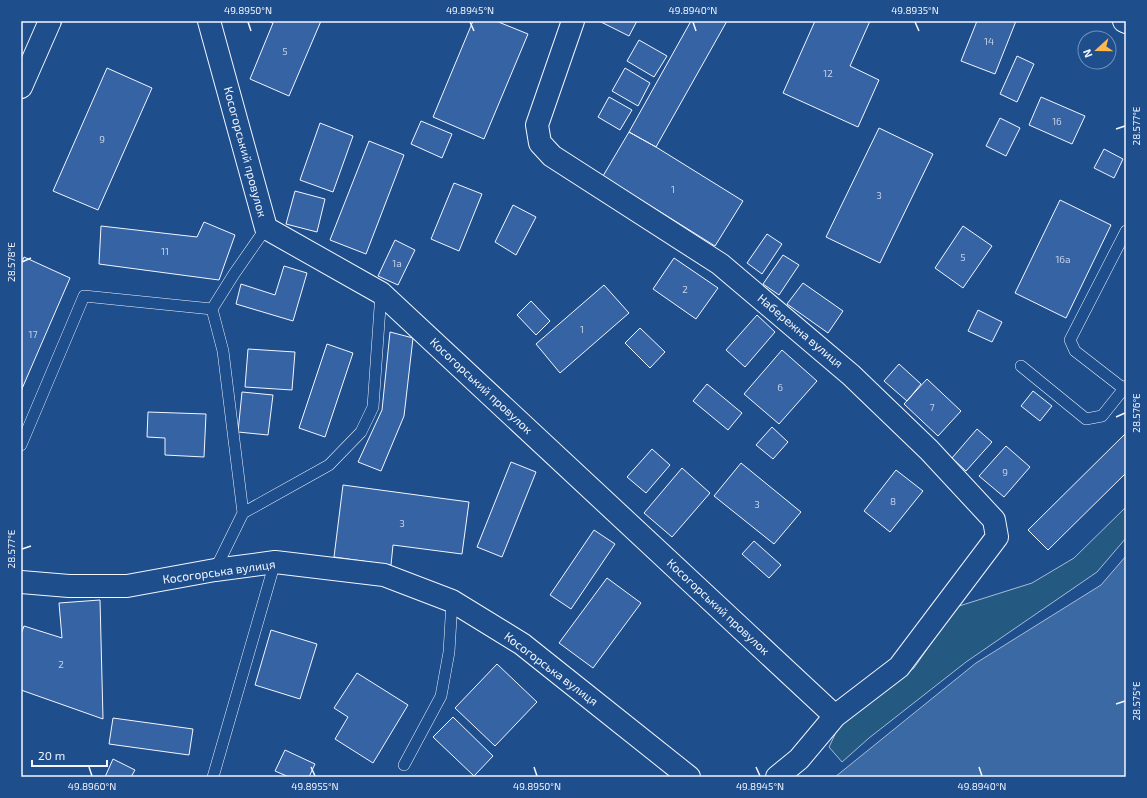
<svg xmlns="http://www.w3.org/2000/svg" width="1147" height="798" viewBox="0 0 1147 798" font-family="'Exo 2',sans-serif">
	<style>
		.green { fill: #245a82; stroke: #a8bbd7 }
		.water { fill: #3b69a3; stroke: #a8bbd7 }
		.building { fill: #3563a3; stroke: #f2f6ff }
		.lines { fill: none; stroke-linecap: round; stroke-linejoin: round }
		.lane-casing { stroke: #f2f6ff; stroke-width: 12 }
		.street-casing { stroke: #f2f6ff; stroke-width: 24 }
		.primary-casing { stroke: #f2f6ff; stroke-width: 24 }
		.lane { stroke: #1f4e8c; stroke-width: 11 }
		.street { stroke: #1f4e8c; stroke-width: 22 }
		.primary { stroke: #1f4e8c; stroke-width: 22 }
		.ticks { fill: none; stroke: #f2f6ff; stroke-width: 1.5 }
		.labels { text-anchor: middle; stroke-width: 3; stroke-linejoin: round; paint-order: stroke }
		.number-label { font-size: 10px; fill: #c3d1e8 }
		.street-label { font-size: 12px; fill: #f2f6ff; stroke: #1f4e8c }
		.neatline { fill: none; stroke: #f2f6ff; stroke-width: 1.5 }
		.ticks-label { font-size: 10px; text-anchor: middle; fill: #f2f6ff }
	</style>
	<rect width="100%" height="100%" fill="#1f4e8c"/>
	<path class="green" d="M 1126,507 L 1126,538 L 1097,572 L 966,662 L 869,738 L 842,762 L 829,747 L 840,724 L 914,668 L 956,607 L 1032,583 L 1074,558 Z"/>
	<path class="water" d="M 1126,556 L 1126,777 L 835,777 L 976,663 L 1101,585 Z"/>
	<path class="building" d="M 268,21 L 321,21 L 289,96 L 250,79 L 273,23 Z
		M 473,21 L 496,21 L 528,34 L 484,139 L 433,117 Z
		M 599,21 L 637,21 L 629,36 Z
		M 691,21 L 727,21 L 656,147 L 629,132 Z
		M 815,21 L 870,21 L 850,66 L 879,80 L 858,127 L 783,93 Z
		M 977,21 L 1016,21 L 995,74 L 961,61 Z
		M 639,40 L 667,56 L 654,77 L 627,61 Z
		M 1017,56 L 1034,64 L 1017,102 L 1000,94 Z
		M 107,68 L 152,88 L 98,210 L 53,191 Z
		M 625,68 L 650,83 L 638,106 L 612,91 Z
		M 609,97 L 632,110 L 620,130 L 598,117 Z
		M 1041,97 L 1085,116 L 1072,144 L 1029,125 Z
		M 1000,118 L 1020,128 L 1006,156 L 986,146 Z
		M 421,121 L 452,134 L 442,158 L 411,144 Z
		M 320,123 L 353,136 L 333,192 L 300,180 Z
		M 879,128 L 933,154 L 880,263 L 826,237 Z
		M 629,132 L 656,147 L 743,201 L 715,246 L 603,176 Z
		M 369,141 L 404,155 L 366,254 L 330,240 Z
		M 1104,149 L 1123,159 L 1114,178 L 1094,168 Z
		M 454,183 L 482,194 L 459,251 L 431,239 Z
		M 295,191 L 325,199 L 317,232 L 286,224 Z
		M 1060,200 L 1111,225 L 1066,318 L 1015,293 Z
		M 513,205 L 536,217 L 516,255 L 495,242 Z
		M 204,222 L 235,235 L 219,280 L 99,264 L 101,226 L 197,237 Z
		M 963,226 L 992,246 L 963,288 L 935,268 Z
		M 767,234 L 782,244 L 762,274 L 747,263 Z
		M 395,240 L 415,250 L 398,285 L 378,276 Z
		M 783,255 L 799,265 L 779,295 L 763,284 Z
		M 24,257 L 70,278 L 21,391 L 21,264 Z
		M 674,258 L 718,288 L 696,319 L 653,289 Z
		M 284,266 L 307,273 L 293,321 L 236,304 L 241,284 L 275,295 Z
		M 803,283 L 843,311 L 828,333 L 787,304 Z
		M 604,285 L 629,313 L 560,373 L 536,344 Z
		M 531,301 L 550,321 L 536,335 L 517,315 Z
		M 978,310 L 1002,322 L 992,342 L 968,331 Z
		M 757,315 L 775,332 L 745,367 L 726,350 Z
		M 640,328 L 665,352 L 650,368 L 625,343 Z
		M 390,332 L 413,338 L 404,416 L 381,471 L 358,462 L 382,410 Z
		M 327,344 L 353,353 L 325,437 L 299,428 Z
		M 248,349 L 295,352 L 292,390 L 245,387 Z
		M 782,350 L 817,381 L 779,424 L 744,394 Z
		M 899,364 L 921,384 L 907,401 L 884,381 Z
		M 927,379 L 961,411 L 938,436 L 904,404 Z
		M 707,384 L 742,413 L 728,430 L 693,401 Z
		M 1033,391 L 1052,406 L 1040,421 L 1021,406 Z
		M 242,392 L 273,395 L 268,435 L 238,432 Z
		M 148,412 L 206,414 L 204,457 L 165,455 L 165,438 L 147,437 Z
		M 772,427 L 788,442 L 773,459 L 756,445 Z
		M 977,429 L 992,442 L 966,471 L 952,458 Z
		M 1126,433 L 1126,473 L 1048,550 L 1028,530 Z
		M 1006,446 L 1030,467 L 1004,497 L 979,476 Z
		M 652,449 L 670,465 L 646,493 L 627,477 Z
		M 511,462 L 536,472 L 502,557 L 477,547 Z
		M 741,463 L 801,512 L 774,544 L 714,496 Z
		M 682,468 L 710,493 L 672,537 L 644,513 Z
		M 896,470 L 923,491 L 890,532 L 864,511 Z
		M 343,485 L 469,502 L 462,554 L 393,545 L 391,565 L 334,557 Z
		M 594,530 L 615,544 L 571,609 L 550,595 Z
		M 754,541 L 781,565 L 769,578 L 742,554 Z
		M 607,578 L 641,603 L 593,668 L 559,643 Z
		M 100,600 L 103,719 L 21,690 L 21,634 L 24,626 L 62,638 L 59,603 Z
		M 271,630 L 317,644 L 300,699 L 255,685 Z
		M 497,664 L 537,702 L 495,746 L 455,708 Z
		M 357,673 L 408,705 L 373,763 L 335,739 L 348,717 L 334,708 Z
		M 453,717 L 493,756 L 474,776 L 433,737 Z
		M 113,718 L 193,729 L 189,755 L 109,744 Z
		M 285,750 L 315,764 L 309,777 L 289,777 L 275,771 Z
		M 113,759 L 135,770 L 131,777 L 105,777 Z"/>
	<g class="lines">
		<g class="lane-casing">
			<path id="lane" d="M 212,309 L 234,274 L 266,228
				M 1021,366 L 1086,419 L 1102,416 L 1126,386
				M 1124,389 L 1075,351 L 1070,340 L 1126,231
				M 21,445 L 84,296 L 212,309 L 223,351 L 243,513 L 215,570
				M 243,513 L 329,465 L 361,432 L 373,407 L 381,293
				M 404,765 L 441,696 L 449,652 L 452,601
				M 213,777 L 275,562"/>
		</g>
		<g class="street-casing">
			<path id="street" d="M 209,21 L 266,228 L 381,293 L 835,716
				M 573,21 L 537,125 L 540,143 L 552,156 L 720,264 L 851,375 L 929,450 L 994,520 L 997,537 L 899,667 L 835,716 L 799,759 L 777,777
				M 1124,21 L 1126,22
				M 21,582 L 69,586 L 127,586 L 215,570 L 275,562 L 384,575 L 452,601 L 522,644 L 689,777"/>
		</g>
		<g class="primary-casing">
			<path id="primary" d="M 21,87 L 50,21"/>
		</g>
		<use href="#lane" class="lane"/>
		<use href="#street" class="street"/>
		<use href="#primary" class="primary"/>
	</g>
	<path class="ticks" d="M 248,22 L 251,31M 470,22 L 474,31M 693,22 L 696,31M 915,22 L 919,31M 1116,129 L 1125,126M 22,262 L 31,258M 1116,417 L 1125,413M 22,549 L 31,546M 1116,704 L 1125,701M 89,767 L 92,776M 311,767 L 315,776M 534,767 L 537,776M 756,767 L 760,776M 979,767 L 982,776"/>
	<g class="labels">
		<g class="number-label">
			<text x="989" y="45">14</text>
			<text x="285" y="55">5</text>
			<text x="828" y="77">12</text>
			<text x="1057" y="125">16</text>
			<text x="102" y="143">9</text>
			<text x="673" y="193">1</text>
			<text x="879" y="199">3</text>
			<text x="165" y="255">11</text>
			<text x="963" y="261">5</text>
			<text x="1063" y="263">16а</text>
			<text x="397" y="267">1а</text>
			<text x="685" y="293">2</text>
			<text x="582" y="333">1</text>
			<text x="33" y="338">17</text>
			<text x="780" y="391">6</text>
			<text x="932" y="411">7</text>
			<text x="1005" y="476">9</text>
			<text x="893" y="505">8</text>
			<text x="757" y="508">3</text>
			<text x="402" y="527">3</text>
			<text x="61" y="668">2</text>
		</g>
		<g class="street-label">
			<text transform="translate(245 152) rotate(75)" y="4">Косогорський провулок</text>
			<text transform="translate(800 331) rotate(40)" y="4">Набережна вулиця</text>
			<text transform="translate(481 386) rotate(43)" y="4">Косогорський провулок</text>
			<text transform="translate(219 572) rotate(-8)" y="4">Косогорська вулиця</text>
			<text transform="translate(718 607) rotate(43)" y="4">Косогорський провулок</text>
			<text transform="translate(551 669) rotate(37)" y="4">Косогорська вулиця</text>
		</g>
	</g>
	<rect width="1147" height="798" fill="none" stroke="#1f4e8c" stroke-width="44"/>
	<g transform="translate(1097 50) rotate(249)"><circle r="19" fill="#1f4e8c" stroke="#7391ba"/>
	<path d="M0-3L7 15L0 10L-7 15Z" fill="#ffb74d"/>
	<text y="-6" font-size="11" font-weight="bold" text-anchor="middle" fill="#f2f6ff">N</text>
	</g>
	<path d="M32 760v6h75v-6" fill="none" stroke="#f2f6ff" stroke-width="2"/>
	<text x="38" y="760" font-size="12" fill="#f2f6ff" stroke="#1f4e8c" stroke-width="3" paint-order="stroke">20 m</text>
	<rect x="22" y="22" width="1103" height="754" class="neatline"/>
	<g class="ticks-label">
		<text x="248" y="14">49.8950°N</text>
		<text x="470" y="14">49.8945°N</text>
		<text x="693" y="14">49.8940°N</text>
		<text x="915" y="14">49.8935°N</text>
		<text transform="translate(1136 126) rotate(-90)" y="4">28.577°E</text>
		<text transform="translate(11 262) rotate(-90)" y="4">28.578°E</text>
		<text transform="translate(1136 413) rotate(-90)" y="4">28.576°E</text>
		<text transform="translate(11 549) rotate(-90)" y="4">28.577°E</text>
		<text transform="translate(1136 701) rotate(-90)" y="4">28.575°E</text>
		<text x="92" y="790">49.8960°N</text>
		<text x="315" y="790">49.8955°N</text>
		<text x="537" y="790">49.8950°N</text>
		<text x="760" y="790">49.8945°N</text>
		<text x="982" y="790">49.8940°N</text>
	</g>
</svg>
